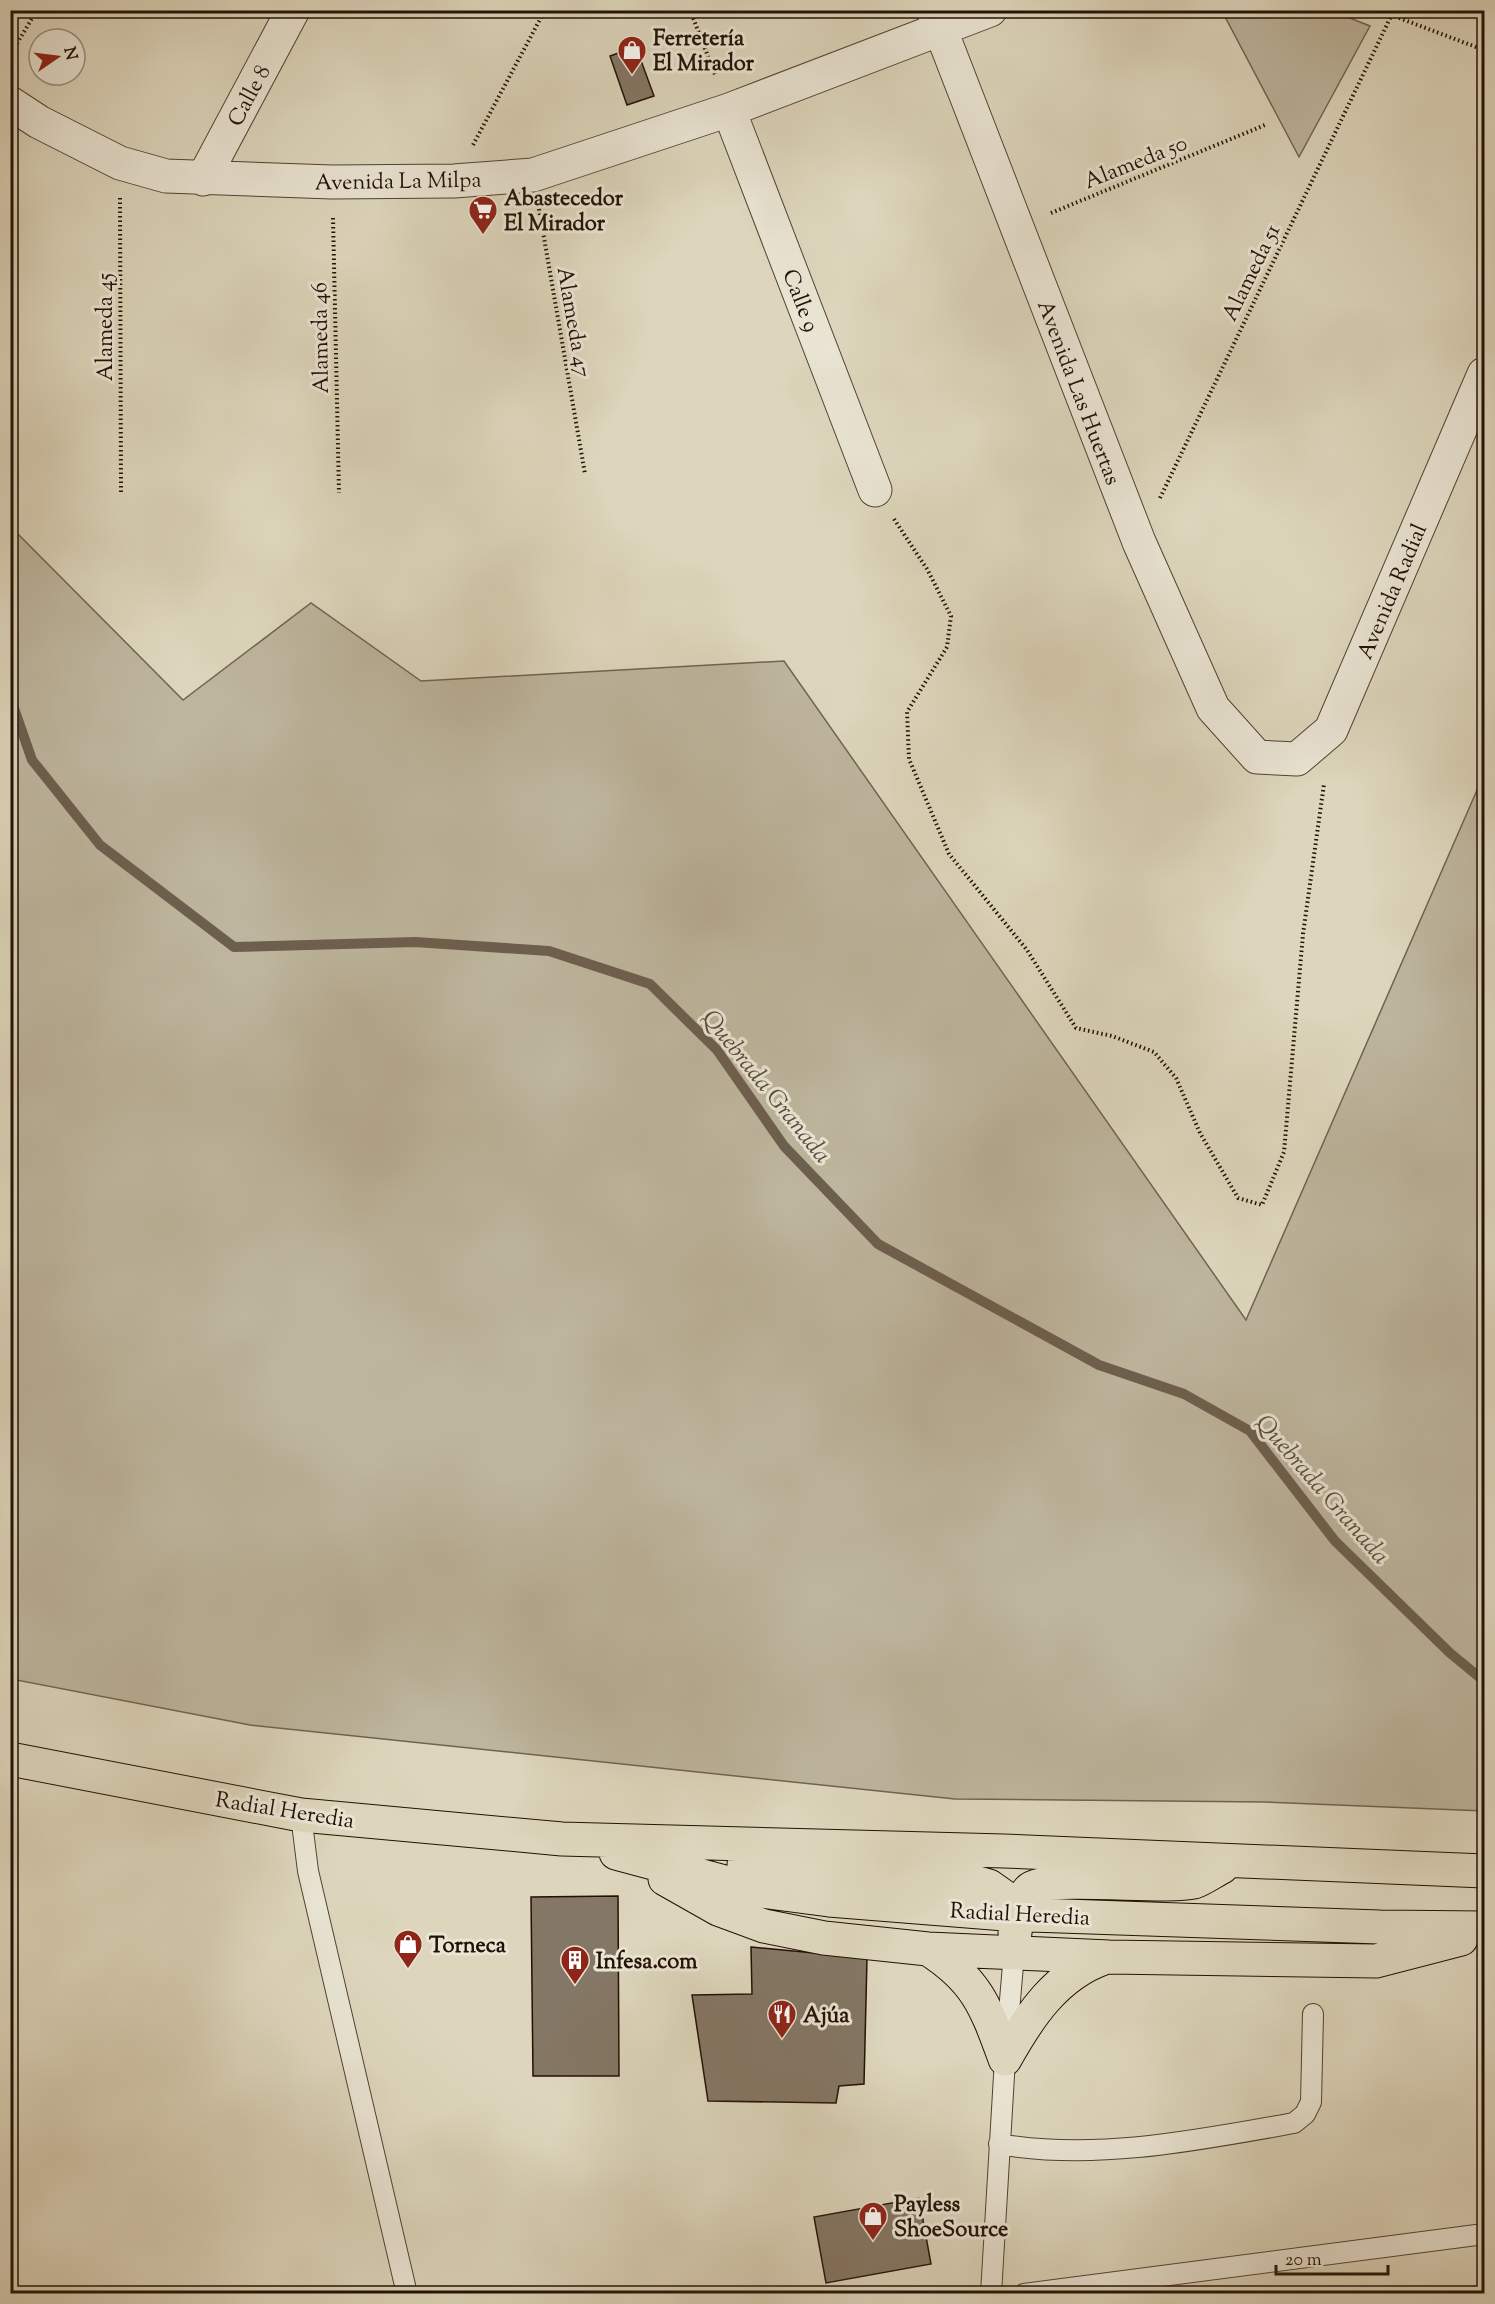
<svg xmlns="http://www.w3.org/2000/svg" width="1495" height="2304" viewBox="0 0 1495 2304" font-family="'Sorts Mill Goudy',serif">
	<style>
		.green { fill: #bdb59d; stroke: #706352; stroke-width: 1.5 }
		.lines { fill: none; stroke-linecap: round; stroke-linejoin: round }
		.stream { stroke: #6d5f4e; stroke-width: 10 }
		.building { fill: #847765; stroke: #231106; stroke-width: 1.5 }
		.service-casing { stroke: #524234; stroke-width: 22 }
		.minor-casing { stroke: #524234; stroke-width: 35 }
		.primary-casing { stroke: #231106; stroke-width: 35 }
		.path { stroke: #231106; stroke-width: 4; stroke-dasharray: 1.5 3; stroke-linecap: butt }
		.service { stroke: #e9e4d3; stroke-width: 20 }
		.minor { stroke: #e9e4d3; stroke-width: 33 }
		.primary { stroke: #ddd6bc; stroke-width: 33 }
		.labels { text-anchor: middle; stroke-width: 6; stroke-linejoin: round; paint-order: stroke }
		.poi-label { font-size: 22px; font-weight: bold; fill: #231106; stroke: #e9e4d3; text-anchor: start }
		.street-label { font-size: 22px; fill: #231106; stroke: #e9e4d3 }
		.water-label { font-size: 24px; font-style: italic; fill: #5a4c3c; stroke: #e9e4d3 }
	</style>
	<rect width="100%" height="100%" fill="#ddd6bc"/>
	<filter id="stains"><feTurbulence type="fractalNoise" baseFrequency=".00333" numOctaves="4"/><feColorMatrix values="0 0 0 0 .2 0 0 0 0 .09 0 0 0 0 .02 0 0 0 .5 -.17"/></filter>
	<radialGradient id="worn" r=".72"><stop offset=".6" stop-color="#630" stop-opacity="0"/><stop offset="1" stop-color="#630" stop-opacity=".3"/></radialGradient>
	<path class="green" d="M 1222,11 L 1332,11 L 1370,26 L 1299,157 Z
		M 11,527 L 183,700 L 311,603 L 421,681 L 784,661 L 1246,1320 L 1484,774 L 1484,1811 L 1263,1802 L 955,1799 L 250,1725 L 11,1679 Z"/>
	<g class="lines">
		<path class="stream" d="M 10,697 L 32,760 L 100,845 L 234,947 L 415,942 L 549,951 L 650,984 L 717,1050 L 784,1146 L 878,1244 L 1099,1365 L 1184,1394 L 1250,1431 L 1335,1541 L 1450,1653 L 1484,1681"/>
	</g>
	<path class="building" d="M 636,47 L 654,96 L 627,105 L 610,56 Z
		M 618,1896 L 619,2076 L 533,2076 L 531,1897 Z
		M 751,1947 L 867,1958 L 864,2084 L 839,2086 L 836,2103 L 708,2101 L 692,1995 L 752,1994 Z
		M 919,2198 L 931,2264 L 826,2283 L 814,2217 Z"/>
	<g class="lines">
		<g class="service-casing">
			<path id="service" d="M 301,1815 L 308,1871 L 407,2294
				M 999,2144 C 1095,2161 1199,2140 1294,2123 L 1305,2114 L 1311,2102 L 1313,2014
				M 991,2294 L 1005,2059 L 1014,1953
				M 1024,2294 L 1484,2234"/>
		</g>
		<g class="minor-casing">
			<path id="minor" d="M 933,10 L 1139,542 L 1213,708 L 1257,757 L 1297,759 L 1331,730 L 1484,374
				M 10,103 L 39,122 L 120,163 L 166,176 L 332,182 L 454,181 L 533,175 L 729,110 L 990,10
				M 729,110 L 875,490
				M 203,179 L 293,10"/>
		</g>
		<g class="primary-casing">
			<path id="primary" d="M 10,1759 L 301,1815 L 562,1839 L 1004,1851 L 1484,1871
				M 616,1853 L 754,1890 L 829,1900 L 1005,1914 L 1380,1927 L 1484,1928
				M 744,1864 L 891,1877 L 961,1878 L 989,1886 L 1006,1898 L 1016,1914
				M 665,1879 L 718,1909 L 764,1926 L 824,1938 L 928,1949 L 1109,1957 L 1376,1961 L 1461,1939
				M 1015,1933 C 1016,1918 1018,1902 1029,1890 C 1044,1874 1163,1889 1194,1882 C 1203,1879 1214,1871 1222,1867
				M 928,1949 C 977,1980 986,2007 1005,2059
				M 1005,2059 C 1029,2016 1056,1975 1104,1958"/>
		</g>
		<path class="path" d="M 690,10 L 716,77
			M 1378,10 L 1484,50
			M 10,55 L 37,10
			M 473,145 L 545,10
			M 120,198 L 121,492
			M 539,209 L 585,474
			M 1051,213 L 1265,125
			M 333,218 L 339,493
			M 1160,498 L 1394,10
			M 894,519 L 927,569 L 951,616 L 947,647 L 907,712 L 909,759 L 949,854 L 1027,950 L 1076,1028 L 1112,1036 L 1154,1052 L 1176,1078 L 1200,1133 L 1238,1198 L 1262,1205 L 1284,1152 L 1303,934 L 1324,784"/>
		<use href="#service" class="service"/>
		<use href="#minor" class="minor"/>
		<use href="#primary" class="primary"/>
	</g>
	<defs>
		<g id="shop-pin" transform="scale(1.5)"><path d="M0 17L-7.5 6A9.5 9.5 0 1 1 7.5 6Z" fill="#8f2418" stroke="#e9e4d3"/><path d="M-5-2.5h2.3a2.7 3.5 0 0 1 5.4 0H5L5.5 6h-11ZM-1.5-2.5h3a1.5 2.3 0 0 0-3 0Z" fill="#fff"/></g>
		<g id="supermarket-pin" transform="scale(1.5)"><path d="M0 17L-7.5 6A9.5 9.5 0 1 1 7.5 6Z" fill="#8f2418" stroke="#e9e4d3"/><path d="M-6-5.5h2.5l.6 2H6L4.5 2H-2.5L-4.4-4H-6ZM-1.5 3.2a1.3 1.3 0 1 0 .1 0ZM3 3.2a1.3 1.3 0 1 0 .1 0Z" fill="#fff"/></g>
		<g id="building-pin" transform="scale(1.5)"><path d="M0 17L-7.5 6A9.5 9.5 0 1 1 7.5 6Z" fill="#8f2418" stroke="#e9e4d3"/><path d="M-4-6H4V6H1V3H-1V6H-4ZM-2.5-4.3h1.7v1.8h-1.7ZM.8-4.3h1.7v1.8H.8ZM-2.5-1h1.7V.8h-1.7ZM.8-1h1.7V.8H.8Z" fill="#fff"/></g>
		<g id="restaurant-pin" transform="scale(1.5)"><path d="M0 17L-7.5 6A9.5 9.5 0 1 1 7.5 6Z" fill="#8f2418" stroke="#e9e4d3"/><path d="M-5-6h1v4h1v-4h1v4h1v-4h1v5L-1.5 .5V6h-2V.5L-5-1ZM5-6V6H3V1.5H1.5Q1.5-4 5-6Z" fill="#fff"/></g>
	</defs>
	<g fill-rule="evenodd">
		<use href="#shop-pin" x="632" y="50"/>
		<use href="#supermarket-pin" x="483" y="210"/>
		<use href="#shop-pin" x="408" y="1944"/>
		<use href="#building-pin" x="575" y="1960"/>
		<use href="#restaurant-pin" x="782" y="2014"/>
		<use href="#shop-pin" x="873" y="2216"/>
	</g>
	<g class="labels">
		<g class="poi-label">
			<text x="653" y="45">Ferretería<tspan x="653" dy="25">El Mirador</tspan></text>
			<text x="504" y="205">Abastecedor<tspan x="504" dy="25">El Mirador</tspan></text>
			<text x="429" y="1952">Torneca</text>
			<text x="596" y="1968">Infesa.com</text>
			<text x="803" y="2022">Ajúa</text>
			<text x="894" y="2211">Payless<tspan x="894" dy="25">ShoeSource</tspan></text>
		</g>
		<g class="street-label">
			<text transform="translate(248 95) rotate(-62)" y="8">Calle 8</text>
			<text transform="translate(1135 161) rotate(-22)" y="8">Alameda 50</text>
			<text transform="translate(398 180) rotate(-1)" y="8">Avenida La Milpa</text>
			<text transform="translate(1250 272) rotate(-64)" y="8">Alameda 51</text>
			<text transform="translate(802 300) rotate(69)" y="8">Calle 9</text>
			<text transform="translate(575 322) rotate(80)" y="8">Alameda 47</text>
			<text transform="translate(104 327) rotate(-90)" y="8">Alameda 45</text>
			<text transform="translate(319 338) rotate(-91)" y="8">Alameda 46</text>
			<text transform="translate(1080 392) rotate(69)" y="8">Avenida Las Huertas</text>
			<text transform="translate(1391 591) rotate(-67)" y="8">Avenida Radial</text>
			<text transform="translate(285 1809) rotate(9)" y="8">Radial Heredia</text>
			<text transform="translate(1020 1913) rotate(3)" y="8">Radial Heredia</text>
		</g>
		<g class="water-label">
			<text transform="translate(767 1086) rotate(51)" y="8">Quebrada Granada</text>
			<text transform="translate(1323 1489) rotate(49)" y="8">Quebrada Granada</text>
		</g>
	</g>
	<rect width="1495" height="2304" fill="none" stroke="#ddd6bc" stroke-width="36"/>
	<rect x="12" y="12" width="1471" height="2280" fill="none" stroke="#231106" stroke-width="3"/>
	<rect x="18" y="18" width="1459" height="2268" fill="none" stroke="#231106" stroke-width="1.5"/>
	<g transform="translate(57 57) rotate(76)"><circle r="28" fill="#e9e4d3" stroke="#9a9081" stroke-width="1.5"/>
	<path d="M0-4.5L10 22L0 15L-10 22Z" fill="#8f2418"/>
	<text y="-9" font-size="16" font-weight="bold" text-anchor="middle" fill="#231106">N</text>
	</g>
	<path d="M1276 2265v9h112v-9" fill="none" stroke="#231106" stroke-width="3"/>
	<text x="1285" y="2265" font-size="18" fill="#231106" stroke="#e9e4d3" stroke-width="4.5" paint-order="stroke">20 m</text>
	<rect width="100%" height="100%" filter="url(#stains)"/>
	<rect width="100%" height="100%" fill="url(#worn)"/>
</svg>
